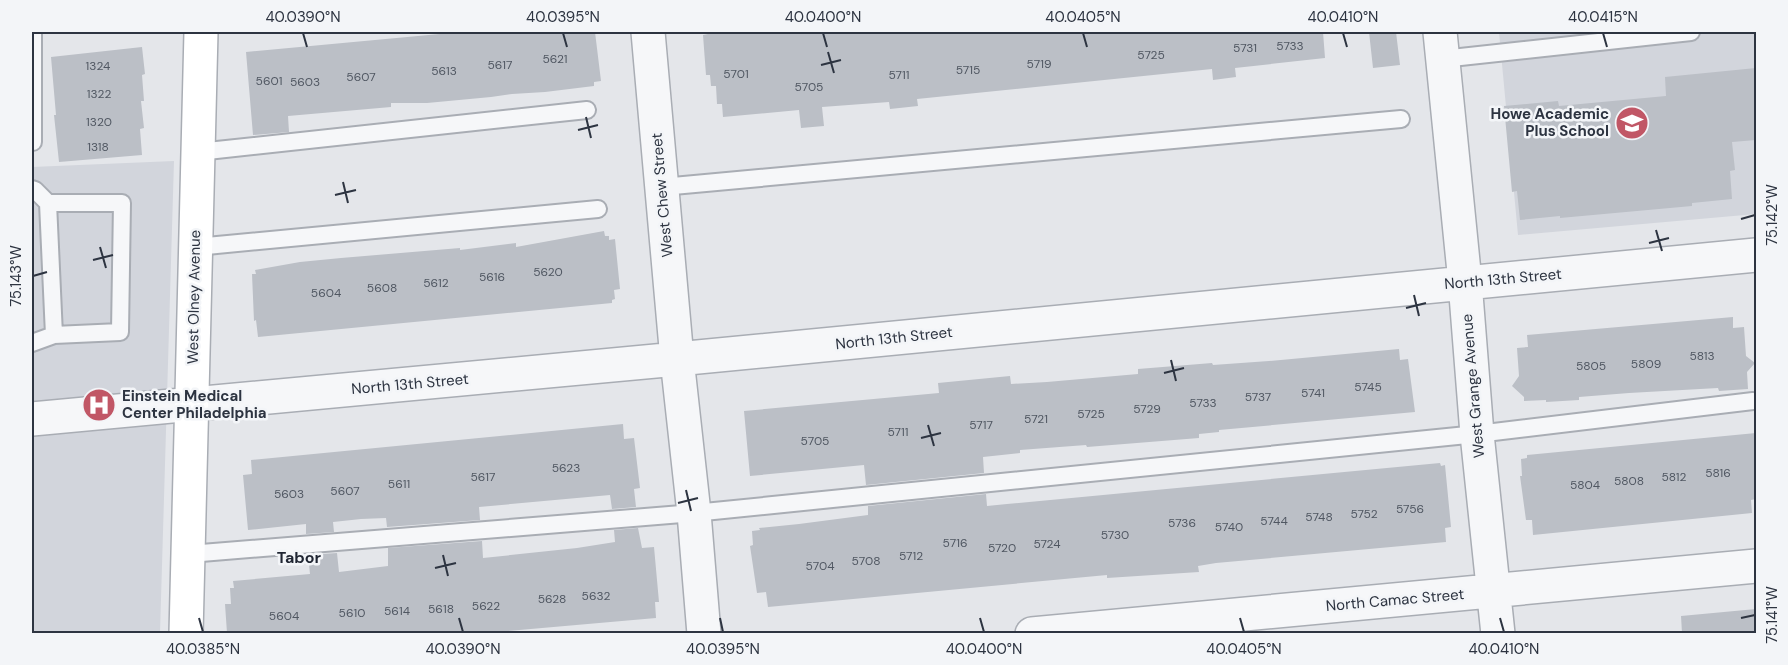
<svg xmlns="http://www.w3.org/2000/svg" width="1788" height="665" viewBox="0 0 1788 665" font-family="'DM Sans',sans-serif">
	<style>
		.built { fill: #d2d5dc }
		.building { fill: #bbbfc6 }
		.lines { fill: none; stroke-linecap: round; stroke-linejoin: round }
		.lane-casing { stroke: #a9adb4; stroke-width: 20 }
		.street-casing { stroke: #a9adb4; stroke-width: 36 }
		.secondary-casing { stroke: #a9adb4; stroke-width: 36 }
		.lane { stroke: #f6f7f9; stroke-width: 16 }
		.street { stroke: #f6f7f9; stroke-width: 33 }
		.secondary { stroke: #fff; stroke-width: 33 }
		.ticks { fill: none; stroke: #2d3441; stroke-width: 2 }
		.labels { text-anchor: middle; stroke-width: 5; stroke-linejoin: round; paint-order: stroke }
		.number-label { font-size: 12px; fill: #505762 }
		.poi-label { font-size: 15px; font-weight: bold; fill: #2d3441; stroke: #f3f5f8; text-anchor: end }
		.street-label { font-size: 15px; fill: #2d3441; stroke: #f3f5f8 }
		.neighbourhood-label { font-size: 16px; font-weight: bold; fill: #1f2532; stroke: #f3f5f8 }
		.neatline { fill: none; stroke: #2d3441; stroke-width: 2 }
		.ticks-label { font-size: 15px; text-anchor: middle; fill: #2d3441 }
	</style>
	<rect width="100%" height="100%" fill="#e4e6ea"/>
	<path class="built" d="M 1499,32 L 1756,32 L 1756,214 L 1518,235 Z
		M 174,161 L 160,633 L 32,634 L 32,167 Z"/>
	<path class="building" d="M 461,32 L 595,32 L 601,81 L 594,82 L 594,86 L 545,92 L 512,94 L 491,97 L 427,103 L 391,103 L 391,107 L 288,116 L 289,132 L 253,135 L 246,52 Z
		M 708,32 L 1323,32 L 1325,58 L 1235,68 L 1236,77 L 1213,80 L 1212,69 L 917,99 L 918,106 L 890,109 L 889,102 L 822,107 L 824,126 L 801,128 L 799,110 L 723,117 L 722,104 L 717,104 L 716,86 L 711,86 L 710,75 L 706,75 L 703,35 L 708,34 Z
		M 1369,32 L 1396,32 L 1400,65 L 1373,68 Z
		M 142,47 L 145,74 L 142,75 L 144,101 L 141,101 L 144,128 L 140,129 L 142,155 L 59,162 L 54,115 L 56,115 L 51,57 Z
		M 1756,68 L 1756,140 L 1732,142 L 1735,170 L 1730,171 L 1732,199 L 1692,203 L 1692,206 L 1560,218 L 1560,216 L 1520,220 L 1517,191 L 1512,192 L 1504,106 L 1558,101 L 1559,106 L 1666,96 L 1665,77 Z
		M 604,231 L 605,236 L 609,236 L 609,240 L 615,239 L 620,289 L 614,290 L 615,299 L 612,300 L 612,303 L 258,337 L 256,320 L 254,321 L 252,274 L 256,274 L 255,270 L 300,262 L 341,258 L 460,248 L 460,250 L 516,243 L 516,247 Z
		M 1733,317 L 1733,328 L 1744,327 L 1746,356 L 1755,363 L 1747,372 L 1748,389 L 1719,391 L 1718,388 L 1629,393 L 1579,397 L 1579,400 L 1546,402 L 1546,400 L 1524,401 L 1524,397 L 1512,386 L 1519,376 L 1517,348 L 1528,347 L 1527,335 Z
		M 1399,349 L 1400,360 L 1408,359 L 1415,412 L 1219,430 L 1219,432 L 1199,434 L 1199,438 L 1087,447 L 1086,445 L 1020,450 L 1020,453 L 983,457 L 984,473 L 866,485 L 864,465 L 750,476 L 744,411 L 939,393 L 938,383 L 1010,376 L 1011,384 L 1047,382 L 1138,374 L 1138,369 L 1212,363 L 1213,365 L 1269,361 Z
		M 623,424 L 624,439 L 634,438 L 640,488 L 634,489 L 636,507 L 612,509 L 610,495 L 479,507 L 480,520 L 387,527 L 386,518 L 361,519 L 333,522 L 334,532 L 306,534 L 306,524 L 248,530 L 243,475 L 252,474 L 251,460 Z
		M 1756,433 L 1756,499 L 1751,500 L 1752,513 L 1533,535 L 1532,520 L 1526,520 L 1520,476 L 1522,476 L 1521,459 L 1527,458 L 1527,455 Z
		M 1440,463 L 1441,466 L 1445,465 L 1451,527 L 1445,528 L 1446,542 L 1216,563 L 1198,566 L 1199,572 L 1107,578 L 1107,575 L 768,607 L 766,592 L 757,593 L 750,546 L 753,545 L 752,531 L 760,530 L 759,528 L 799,524 L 868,515 L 868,506 L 986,494 L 987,506 L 1007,504 Z
		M 638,528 L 642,548 L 654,547 L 659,602 L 655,602 L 656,618 L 486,633 L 227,633 L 225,604 L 231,604 L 230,588 L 234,588 L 233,581 L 310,574 L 308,555 L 337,553 L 339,572 L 388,566 L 388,548 L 482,541 L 483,558 L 577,548 L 615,542 L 614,530 Z
		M 1756,609 L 1756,633 L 1682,633 L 1681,616 Z"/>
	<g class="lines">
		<g class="lane-casing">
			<path id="lane" d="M 33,32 L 33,142
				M 1442,59 L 1691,32
				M 198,152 L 587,110
				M 662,187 L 1401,119
				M 32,189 L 35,190 L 48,203
				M 196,247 L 598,209
				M 32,343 L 54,335 L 120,332 L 122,203 L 48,203 L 54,335
				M 189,554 L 694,513 L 1477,434 L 1753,401"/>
		</g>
		<g class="street-casing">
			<path id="street" d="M 648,32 L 677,359 L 694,513 L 704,634
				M 1440,32 L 1465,282 L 1477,434 L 1498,634
				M 32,419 L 677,359 L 1756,255
				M 1032,634 L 1756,566"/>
		</g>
		<g class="secondary-casing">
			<path id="secondary" d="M 186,634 L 201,32"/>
		</g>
		<use href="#lane" class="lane"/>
		<use href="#street" class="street"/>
		<use href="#secondary" class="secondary"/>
	</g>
	<path class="ticks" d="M 303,33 L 307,47M 563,33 L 567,47M 823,33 L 827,47M 1083,33 L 1087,47M 1343,33 L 1347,47M 1603,33 L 1607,47M 828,52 L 834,73M 821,65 L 841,60M 586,117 L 591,138M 578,130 L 598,125M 343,182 L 348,203M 335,195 L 356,190M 1741,219 L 1755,215M 1656,230 L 1662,251M 1649,243 L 1669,238M 100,247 L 106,268M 93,260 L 113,255M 33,276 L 47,272M 1414,295 L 1419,316M 1406,308 L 1426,303M 1171,360 L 1176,381M 1164,373 L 1184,368M 928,425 L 934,446M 921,438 L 941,433M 686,490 L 691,511M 678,503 L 698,498M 443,555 L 448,576M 435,568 L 456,563M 199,618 L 203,632M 459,618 L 463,632M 720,618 L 723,632M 980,618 L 984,632M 1240,618 L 1244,632M 1500,618 L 1504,632M 1741,618 L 1755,615"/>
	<defs>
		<g id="school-disc" transform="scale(1.725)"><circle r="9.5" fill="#c15766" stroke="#f3f5f8"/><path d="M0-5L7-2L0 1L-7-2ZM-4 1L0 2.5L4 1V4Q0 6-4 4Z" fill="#fff"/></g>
		<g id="hospital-disc" transform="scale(1.725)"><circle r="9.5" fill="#c15766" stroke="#f3f5f8"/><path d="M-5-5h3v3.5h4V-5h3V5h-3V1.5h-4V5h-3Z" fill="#fff"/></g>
	</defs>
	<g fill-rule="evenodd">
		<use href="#school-disc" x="1632" y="123"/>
		<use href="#hospital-disc" x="99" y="405"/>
	</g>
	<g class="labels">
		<g class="number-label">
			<text x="1290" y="50">5733</text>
			<text x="1245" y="52">5731</text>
			<text x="1151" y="59">5725</text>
			<text x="555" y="63">5621</text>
			<text x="1039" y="68">5719</text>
			<text x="500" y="69">5617</text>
			<text x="98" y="70">1324</text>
			<text x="968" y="74">5715</text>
			<text x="444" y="75">5613</text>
			<text x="736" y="78">5701</text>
			<text x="899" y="79">5711</text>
			<text x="361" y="81">5607</text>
			<text x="269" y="85">5601</text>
			<text x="305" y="86">5603</text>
			<text x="809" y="91">5705</text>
			<text x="99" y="98">1322</text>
			<text x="99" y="126">1320</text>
			<text x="98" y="151">1318</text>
			<text x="548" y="276">5620</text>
			<text x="492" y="281">5616</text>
			<text x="436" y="287">5612</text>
			<text x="382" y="292">5608</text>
			<text x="326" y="297">5604</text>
			<text x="1702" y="360">5813</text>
			<text x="1646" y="368">5809</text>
			<text x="1591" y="370">5805</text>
			<text x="1368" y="391">5745</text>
			<text x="1313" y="397">5741</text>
			<text x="1258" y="401">5737</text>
			<text x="1203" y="407">5733</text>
			<text x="1147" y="413">5729</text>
			<text x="1091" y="418">5725</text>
			<text x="1036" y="423">5721</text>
			<text x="981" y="429">5717</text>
			<text x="898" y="436">5711</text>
			<text x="815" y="445">5705</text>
			<text x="566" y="472">5623</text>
			<text x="1718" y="477">5816</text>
			<text x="483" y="481">5617</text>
			<text x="1674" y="481">5812</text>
			<text x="1629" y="485">5808</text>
			<text x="399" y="488">5611</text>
			<text x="1585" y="489">5804</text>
			<text x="345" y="495">5607</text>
			<text x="289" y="498">5603</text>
			<text x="1410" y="513">5756</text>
			<text x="1364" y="518">5752</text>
			<text x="1319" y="521">5748</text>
			<text x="1274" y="525">5744</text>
			<text x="1182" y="527">5736</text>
			<text x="1229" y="531">5740</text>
			<text x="1115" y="539">5730</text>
			<text x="955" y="547">5716</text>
			<text x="1047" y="548">5724</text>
			<text x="1002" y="552">5720</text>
			<text x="911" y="560">5712</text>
			<text x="866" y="565">5708</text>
			<text x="820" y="570">5704</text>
			<text x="596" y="600">5632</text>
			<text x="552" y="603">5628</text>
			<text x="486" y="610">5622</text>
			<text x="441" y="613">5618</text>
			<text x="397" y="615">5614</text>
			<text x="352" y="617">5610</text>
			<text x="284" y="620">5604</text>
		</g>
		<g class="poi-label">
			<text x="1609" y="119">Howe Academic<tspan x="1609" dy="17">Plus School</tspan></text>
			<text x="122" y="401" text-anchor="start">Einstein Medical<tspan x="122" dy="17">Center Philadelphia</tspan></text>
		</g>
		<g class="street-label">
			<text transform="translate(662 195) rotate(-95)" y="5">West Chew Street</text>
			<text transform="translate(1503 279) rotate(-5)" y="5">North 13th Street</text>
			<text transform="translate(194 297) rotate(-89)" y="5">West Olney Avenue</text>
			<text transform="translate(894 338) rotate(-6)" y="5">North 13th Street</text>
			<text transform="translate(410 384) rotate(-5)" y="5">North 13th Street</text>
			<text transform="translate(1473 386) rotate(-95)" y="5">West Grange Avenue</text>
			<text transform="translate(1395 600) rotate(-5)" y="5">North Camac Street</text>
		</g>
		<g class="neighbourhood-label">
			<text x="299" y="563">Tabor</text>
		</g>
	</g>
	<rect width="1788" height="665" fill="none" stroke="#f3f5f8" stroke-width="66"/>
	<rect x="33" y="33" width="1722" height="599" class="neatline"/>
	<g class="ticks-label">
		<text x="303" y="22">40.0390°N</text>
		<text x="563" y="22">40.0395°N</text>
		<text x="823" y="22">40.0400°N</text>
		<text x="1083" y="22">40.0405°N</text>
		<text x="1343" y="22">40.0410°N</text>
		<text x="1603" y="22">40.0415°N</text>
		<text transform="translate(1772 215) rotate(-90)" y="5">75.142°W</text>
		<text transform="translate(16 276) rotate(-90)" y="5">75.143°W</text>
		<text transform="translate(1772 615) rotate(-90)" y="5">75.141°W</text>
		<text x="203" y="654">40.0385°N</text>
		<text x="463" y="654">40.0390°N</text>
		<text x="723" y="654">40.0395°N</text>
		<text x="984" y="654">40.0400°N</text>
		<text x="1244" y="654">40.0405°N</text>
		<text x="1504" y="654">40.0410°N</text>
	</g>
</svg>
